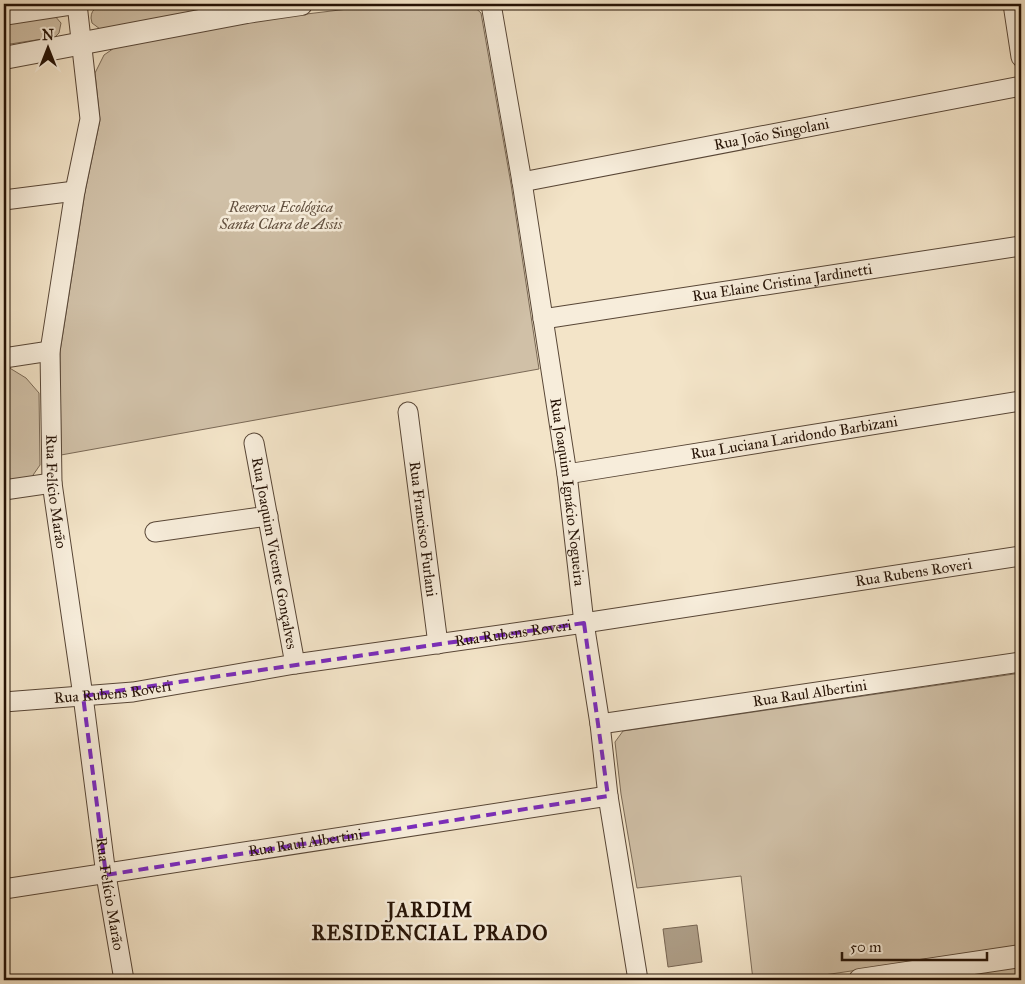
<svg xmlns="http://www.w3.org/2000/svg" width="1025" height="984" viewBox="0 0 1025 984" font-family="'IM FELL Great Primer',serif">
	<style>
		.green { fill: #d0c0a7; stroke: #7a6956 }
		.water { fill: #ad9d86; stroke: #776552 }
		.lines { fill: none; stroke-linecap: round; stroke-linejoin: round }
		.minor-casing { stroke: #584636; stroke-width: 21 }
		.tertiary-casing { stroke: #584636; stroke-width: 24 }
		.minor { stroke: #f7eddb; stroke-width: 19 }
		.tertiary { stroke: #f7eddb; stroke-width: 22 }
		.marked { fill: none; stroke: #7b2cbf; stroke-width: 4; stroke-dasharray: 10 6; stroke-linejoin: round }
		.labels { text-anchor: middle; stroke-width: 5; stroke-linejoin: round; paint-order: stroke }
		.street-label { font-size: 15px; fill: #251205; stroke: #f7eddb }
		.park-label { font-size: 15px; font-style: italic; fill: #614f3e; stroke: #f7eddb }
		.district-label { font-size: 20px; font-weight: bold; letter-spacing: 1px; fill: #251205; stroke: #f7eddb }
	</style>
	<rect width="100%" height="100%" fill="#f3e4c8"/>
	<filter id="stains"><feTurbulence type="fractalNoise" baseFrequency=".004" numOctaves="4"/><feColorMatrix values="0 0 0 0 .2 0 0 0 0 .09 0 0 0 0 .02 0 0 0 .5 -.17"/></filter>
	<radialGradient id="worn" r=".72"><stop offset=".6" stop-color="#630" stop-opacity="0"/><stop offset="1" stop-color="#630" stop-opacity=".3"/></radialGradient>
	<path class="green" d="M 110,4 L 231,4 L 100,29 L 92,23 L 91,18 C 91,7 100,6 110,4 Z
		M 389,4 L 471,4 L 481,13 L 511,184 L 539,369 L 61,455 L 60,352 L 85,192 L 100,120 L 95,73 L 104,55 L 120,44 L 249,21 Z
		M 54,15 L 61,23 L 59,33 L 55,37 L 4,45 L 4,21 Z
		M 8,367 L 26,378 L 39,393 L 40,465 L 31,478 L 4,483 L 4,368 Z
		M 1021,673 L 1021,946 L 790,980 L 753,980 L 741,876 L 637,888 L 621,794 L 615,742 L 623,731 Z
		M 1021,966 L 1021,980 L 920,980 Z"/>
	<path class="water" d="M 697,925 L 702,962 L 668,967 L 663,929 Z"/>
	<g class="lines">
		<g class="minor-casing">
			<g id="minor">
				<path id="s1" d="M 77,4 L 90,119 L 75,191 L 50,351 L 52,483 L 83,696 L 106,875 L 124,980"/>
				<path id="s2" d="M 491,4 L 522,182 L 567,474 L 584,623 L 600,724 L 608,796 L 638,980"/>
				<path d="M 1013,4 L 1021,57"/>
				<path id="s3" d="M 522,182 L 1021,86"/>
				<path d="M 4,200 L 75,191"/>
				<path id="s4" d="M 543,319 L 1021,246"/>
				<path d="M 4,358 L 50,351"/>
				<path id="s5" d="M 408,412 L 438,644"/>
				<path id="s6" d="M 254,443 L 295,664"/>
				<path id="s7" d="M 567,474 L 1021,401"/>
				<path d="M 4,490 L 52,483"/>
				<path d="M 155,532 L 268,516"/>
				<path id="s8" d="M 4,702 L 133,692 L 295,664 L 584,623 L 1021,556"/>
				<path id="s9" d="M 600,724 L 1021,662"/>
				<path id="s10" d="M 4,889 L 608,796"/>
			</g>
		</g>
		<g class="tertiary-casing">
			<path id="tertiary" d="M 4,14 L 69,4
				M 4,58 L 247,12 L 301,4
				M 860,980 L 1021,956"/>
		</g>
		<use href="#minor" class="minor"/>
		<use href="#tertiary" class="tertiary"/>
	</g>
	<path class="marked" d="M 584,623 L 608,796 L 106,875 L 83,696 Z"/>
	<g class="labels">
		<g class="street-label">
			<text dy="5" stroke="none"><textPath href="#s3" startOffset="254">Rua João Singolani</textPath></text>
			<text dy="5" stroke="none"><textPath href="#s4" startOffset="242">Rua Elaine Cristina Jardinetti</textPath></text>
			<text dy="5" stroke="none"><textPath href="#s7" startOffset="230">Rua Luciana Laridondo Barbizani</textPath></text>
			<text dy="5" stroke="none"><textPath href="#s1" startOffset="492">Rua Felício Marão</textPath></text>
			<text dy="5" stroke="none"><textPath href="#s2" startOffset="494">Rua Joaquim Ignácio Nogueira</textPath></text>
			<text dy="5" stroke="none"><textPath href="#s5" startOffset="118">Rua Francisco Furlani</textPath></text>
			<text dy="5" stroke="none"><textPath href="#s6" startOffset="112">Rua Joaquim Vicente Gonçalves</textPath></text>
			<text dy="5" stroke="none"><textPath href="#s8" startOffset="919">Rua Rubens Roveri</textPath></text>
			<text dy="5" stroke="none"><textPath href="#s8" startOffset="514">Rua Rubens Roveri</textPath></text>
			<text dy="5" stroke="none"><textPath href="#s8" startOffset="109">Rua Rubens Roveri</textPath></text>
			<text dy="5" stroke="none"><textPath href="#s9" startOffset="212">Rua Raul Albertini</textPath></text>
			<text dy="5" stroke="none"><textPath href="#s10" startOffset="305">Rua Raul Albertini</textPath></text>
			<text dy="5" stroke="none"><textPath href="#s1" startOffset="898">Rua Felício Marão</textPath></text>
		</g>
		<g class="park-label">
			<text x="281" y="212">Reserva Ecológica<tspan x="281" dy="17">Santa Clara de Assis</tspan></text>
		</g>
		<g class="district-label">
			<text x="430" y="917">JARDIM<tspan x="430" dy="23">RESIDENCIAL PRADO</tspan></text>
		</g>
	</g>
	<rect width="1025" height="984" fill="none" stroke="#f3e4c8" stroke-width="20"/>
	<rect x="5" y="5" width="1015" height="974" fill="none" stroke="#251205" stroke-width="2.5"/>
	<rect x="10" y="10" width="1005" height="964" fill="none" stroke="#251205"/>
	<g transform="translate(48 48)" stroke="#f7eddb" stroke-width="4" paint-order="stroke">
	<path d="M0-4L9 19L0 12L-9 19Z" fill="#251205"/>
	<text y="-8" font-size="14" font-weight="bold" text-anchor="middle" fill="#251205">N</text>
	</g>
	<path d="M842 952v8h145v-8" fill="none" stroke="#251205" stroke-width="2.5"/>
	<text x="850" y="952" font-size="15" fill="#251205" stroke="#f7eddb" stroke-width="4" paint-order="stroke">50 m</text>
	<rect width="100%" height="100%" filter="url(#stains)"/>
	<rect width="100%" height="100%" fill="url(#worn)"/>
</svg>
